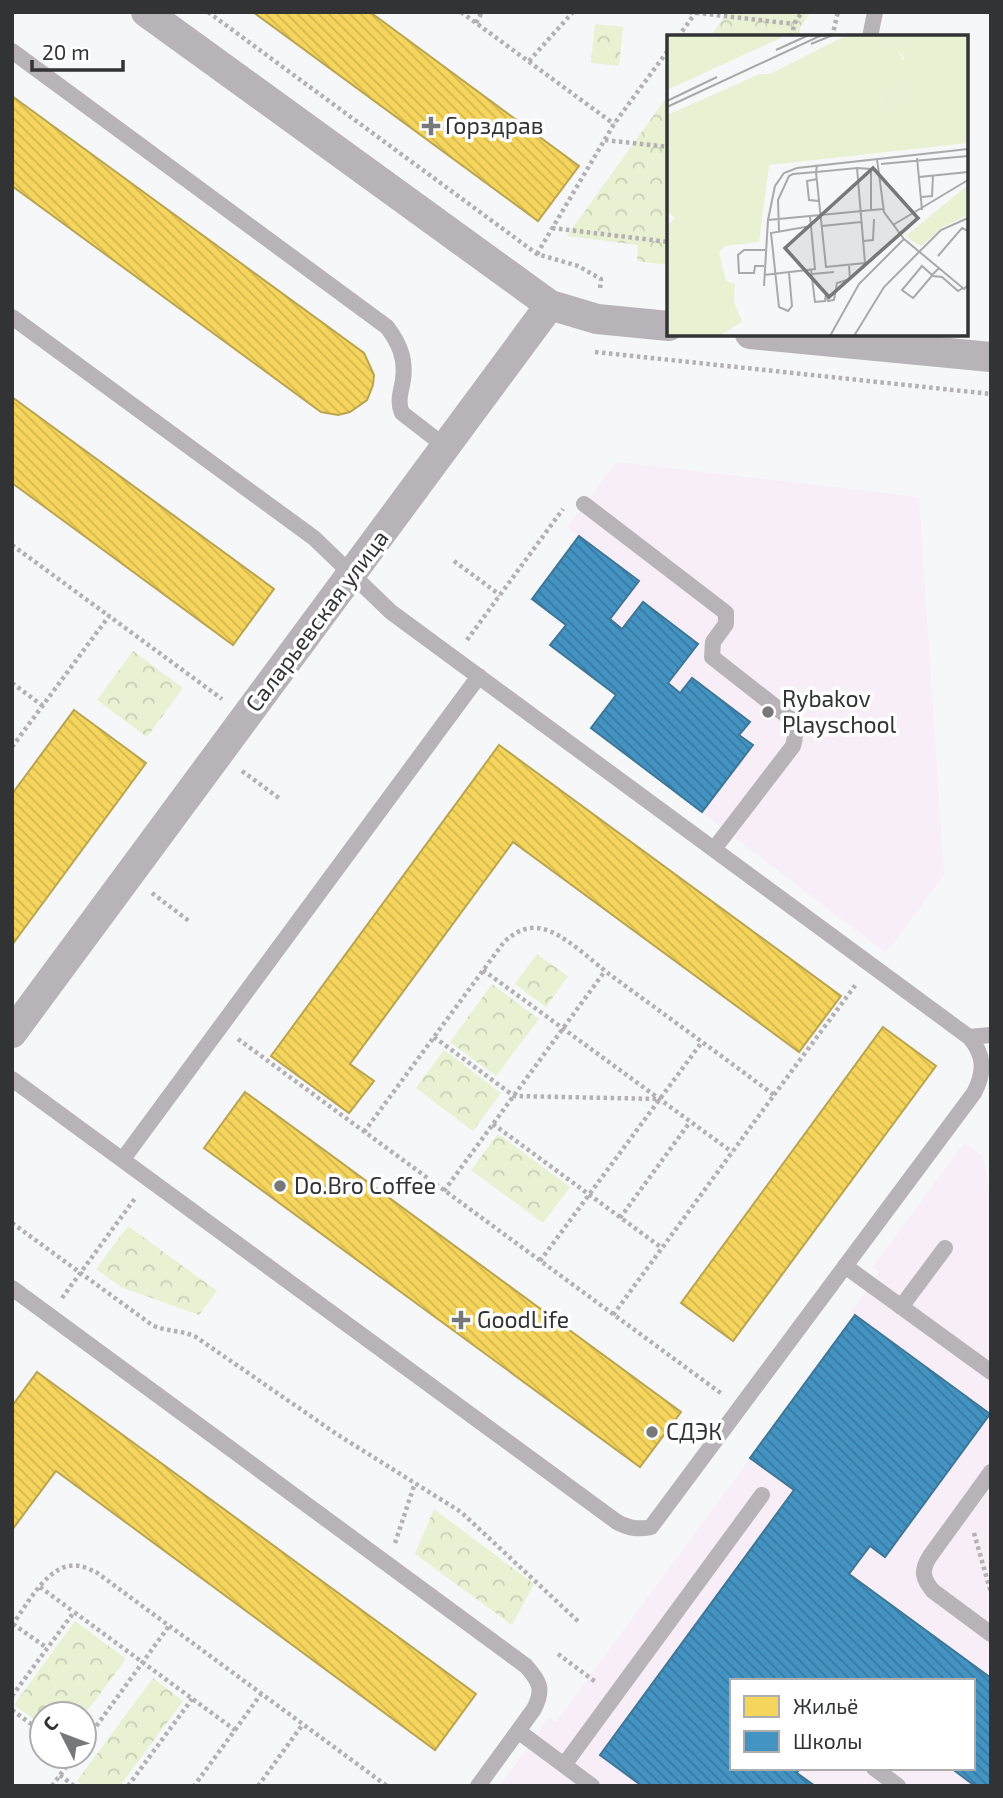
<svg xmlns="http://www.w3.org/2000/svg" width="1003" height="1798" viewBox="0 0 1003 1798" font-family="'Exo 2',sans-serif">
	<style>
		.education { fill: #f7eef8; fill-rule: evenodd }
		.forest { fill: url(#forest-crowns) }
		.homes { fill: url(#homes-back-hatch); stroke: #bba450; stroke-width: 2 }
		.schools { fill: url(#schools-back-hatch); stroke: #3e7698; stroke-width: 2 }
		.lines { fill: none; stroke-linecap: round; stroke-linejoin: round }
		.path { stroke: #b4b1b5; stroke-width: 4.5; stroke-dasharray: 3.5 3.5; stroke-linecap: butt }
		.lane { stroke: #b7b3b8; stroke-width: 16 }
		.street { stroke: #b7b3b8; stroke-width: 30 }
		.poi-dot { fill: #777879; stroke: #fff; stroke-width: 2.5 }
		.labels { text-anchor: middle; stroke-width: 7; stroke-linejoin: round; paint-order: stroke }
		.poi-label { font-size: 23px; fill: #323334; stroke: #fff; text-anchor: start }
		.street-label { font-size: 23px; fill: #323334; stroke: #fff }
		.inset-road { fill: none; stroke: #a8a9aa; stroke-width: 2 }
		.view { fill: #777879; fill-opacity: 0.15; stroke: #777879; stroke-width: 3.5 }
		.inset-edge { fill: none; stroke: #323334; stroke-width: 3.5 }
	</style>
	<defs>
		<pattern id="forest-crowns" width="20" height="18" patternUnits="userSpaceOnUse" patternTransform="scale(1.75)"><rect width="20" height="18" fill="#e8f1d2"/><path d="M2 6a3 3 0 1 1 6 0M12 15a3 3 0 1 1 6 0" fill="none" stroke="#c7cfb5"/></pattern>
		<pattern id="homes-back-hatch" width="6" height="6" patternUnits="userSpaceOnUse" patternTransform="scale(1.75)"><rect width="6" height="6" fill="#f6d55c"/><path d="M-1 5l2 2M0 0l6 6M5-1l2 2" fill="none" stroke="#d3b751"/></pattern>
		<pattern id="schools-back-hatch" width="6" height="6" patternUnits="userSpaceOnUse" patternTransform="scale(1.75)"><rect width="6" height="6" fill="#4393c3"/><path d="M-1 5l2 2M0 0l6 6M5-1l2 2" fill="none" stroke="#39799f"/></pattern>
	</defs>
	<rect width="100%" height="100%" fill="#f6f7f9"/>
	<path class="education" d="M 617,462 L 919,497 L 944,875 L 886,953 L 591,728 L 615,695 L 550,645 L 565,625 L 532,599 L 579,536 L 567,527 Z
		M 964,1143 L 983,1156 L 991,1202 L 991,1786 L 500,1786 L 549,1718 L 556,1722 L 855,1316 L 851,1312 L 879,1272 L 873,1267 ZM 732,1681 L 973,1681 L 973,1768 L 732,1768 Z"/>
	<path class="forest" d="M 728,12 L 811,12 L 800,27 L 799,37 L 710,37 Z
		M 595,24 L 623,27 L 619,66 L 591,63 Z
		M 669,94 L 669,265 L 637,261 L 638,245 L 567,236 Z
		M 133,651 L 183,688 L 147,737 L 97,700 Z
		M 537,954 L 568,976 L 546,1007 L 515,984 Z
		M 492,984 L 539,1019 L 496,1076 L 450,1042 Z
		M 444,1050 L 501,1093 L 473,1131 L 416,1088 Z
		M 498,1134 L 570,1187 L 543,1223 L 471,1170 Z
		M 128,1226 L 217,1291 L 199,1315 L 121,1287 L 96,1269 Z
		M 434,1509 L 534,1584 L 512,1625 L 415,1554 Z
		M 75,1621 L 126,1659 L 84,1715 L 42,1714 L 42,1725 L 14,1705 Z
		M 153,1678 L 183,1701 L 120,1786 L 84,1786 L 77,1781 Z"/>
	<path class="homes" d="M 253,12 L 370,12 L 579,166 L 538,221 Z
		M 12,96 L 364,353 L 374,375 L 373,385 L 367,400 L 350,412 L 338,415 L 321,412 L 12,186 Z
		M 12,397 L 274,589 L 233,645 L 12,483 Z
		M 74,710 L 146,763 L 12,945 L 12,794 Z
		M 499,745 L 841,996 L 799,1052 L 513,842 L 350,1064 L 374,1081 L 349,1113 L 271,1056 Z
		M 883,1027 L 936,1066 L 733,1341 L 681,1303 Z
		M 245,1092 L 681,1412 L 640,1467 L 204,1148 Z
		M 37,1372 L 476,1694 L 435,1750 L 56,1471 L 12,1530 L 12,1406 Z"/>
	<path class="schools" d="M 579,536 L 639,581 L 610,619 L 622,629 L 643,602 L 698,644 L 668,683 L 680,693 L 692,678 L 750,722 L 739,735 L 753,745 L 702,812 L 591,728 L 616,695 L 550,645 L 566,625 L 532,599 Z
		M 855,1315 L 990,1414 L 885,1557 L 870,1546 L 849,1574 L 991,1678 L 991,1786 L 975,1786 L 951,1768 L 973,1768 L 973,1681 L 732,1681 L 732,1768 L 800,1768 L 797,1773 L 815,1786 L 642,1786 L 600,1755 L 794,1490 L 750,1458 Z"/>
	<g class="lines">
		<path class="path" d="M 208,12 L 537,254 L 578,266 L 601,279 L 600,289
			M 461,12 L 614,124
			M 689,12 L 794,24
			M 476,23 L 482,12
			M 678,37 L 696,12
			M 792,37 L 794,24 L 802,12
			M 832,37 L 838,12
			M 529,61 L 573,12
			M 605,140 L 669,147
			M 552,228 L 669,242
			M 537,254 L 614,124 L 669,49
			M 595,352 L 991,394
			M 12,545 L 109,616
			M 454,561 L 500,595
			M 467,640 L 563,509
			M 12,683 L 43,706
			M 12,747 L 109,616 L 222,699
			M 242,771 L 279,798
			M 152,893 L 189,921
			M 483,970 L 732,1152
			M 434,1037 L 514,1096 L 659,1099
			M 238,1039 L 722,1394
			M 774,1095 L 857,983
			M 493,1124 L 662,1248
			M 364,1132 L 504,942 C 515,932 527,925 543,929 C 564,934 591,960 609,974 C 664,1014 719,1054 774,1095 L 613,1315
			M 444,1191 L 605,971
			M 620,1218 L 690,1122
			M 12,1223 L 152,1325 C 167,1332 182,1330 196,1337 L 338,1435 L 461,1512 L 580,1623
			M 540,1261 L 702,1042
			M 62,1298 L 136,1197
			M 974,1533 L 991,1593
			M 395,1543 L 415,1483
			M 40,1587 L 74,1612
			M 13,1624 L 47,1648
			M 12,1625 C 28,1604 49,1560 80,1566 C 85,1567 91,1570 96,1572 L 387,1786
			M 558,1654 L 597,1683
			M 12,1696 L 74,1612 L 235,1730 L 194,1786
			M 12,1710 L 42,1732
			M 235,1730 L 261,1694
			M 84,1743 L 169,1626
			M 60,1775 L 74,1786
			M 52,1786 L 74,1756
			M 128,1786 L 192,1699
			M 258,1786 L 303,1724"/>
		<path class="lane" d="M 870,37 L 875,12
			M 12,51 L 387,327 C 399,343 406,358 403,380 C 401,392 397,401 402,413 L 446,447
			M 12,317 L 314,538 L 391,612 L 969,1037 C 985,1055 985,1072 974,1093 L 651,1527 C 637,1530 629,1528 617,1522 L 12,1079
			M 584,504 L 721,609 L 726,613 L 726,624 L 713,642 L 712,657 L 791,719 C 796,729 796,736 793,746 L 714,849
			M 969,1037 L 991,1035
			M 123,1159 L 479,676
			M 845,1266 L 991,1372
			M 12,1288 L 526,1666 C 540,1682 544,1689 534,1709 L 478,1786
			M 901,1307 L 945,1248
			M 991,1472 L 930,1556 C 921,1570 922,1578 933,1591 L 991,1634
			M 518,1731 L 592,1786
			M 564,1765 L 762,1495
			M 874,1768 L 898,1786"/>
		<path class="street" d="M 146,12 L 550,305 L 597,319 L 669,326
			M 750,334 L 991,357
			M 12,1033 L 550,305"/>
	</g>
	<g class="poi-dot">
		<path d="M427.5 115.5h7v7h7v7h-7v7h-7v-7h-7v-7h7z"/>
		<circle cx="768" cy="712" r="7"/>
		<circle cx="280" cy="1186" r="7"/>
		<path d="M457.5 1309.5h7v7h7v7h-7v7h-7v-7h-7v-7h7z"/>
		<circle cx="652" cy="1432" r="7"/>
	</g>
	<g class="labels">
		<g class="poi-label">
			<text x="445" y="134">Горздрав</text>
			<text x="782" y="707">Rybakov<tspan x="782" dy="26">Playschool</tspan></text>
			<text x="294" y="1194">Do.Bro Coffee</text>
			<text x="477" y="1328">GoodLife</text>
			<text x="666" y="1440">СДЭК</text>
		</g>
		<g class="street-label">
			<text transform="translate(317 621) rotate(-53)" y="8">Саларьевская улица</text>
		</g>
	</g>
	<g transform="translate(667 35)">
		<rect width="301" height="301" fill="#f6f7f9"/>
		<path d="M 228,5 L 240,21 L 240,45 L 231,63 L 219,71 L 213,65 L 228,51 L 237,23 L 228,9 L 218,11 ZM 301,150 L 301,180 L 276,192 L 254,211 L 243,205 L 230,190 L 240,200 Z" fill="#e8f1d2"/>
		<path d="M 0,0 L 120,0 L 0,55 ZM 180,0 L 301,0 L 301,108 L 102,130 L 92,207 L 58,211 L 52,217 L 59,246 L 68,249 L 67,267 L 75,287 L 52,301 L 0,299 L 0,191 L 8,183 L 0,175 L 0,80 L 93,39 L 103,39 ZM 228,5 L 240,21 L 240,45 L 231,63 L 219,71 L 213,65 L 228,51 L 237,28 L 229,8 L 219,11 Z" fill="#e8f1d2" fill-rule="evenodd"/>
		<path class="inset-road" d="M 144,9 L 166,0M 109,15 L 142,0M 0,66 L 50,42M 0,72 L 155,0M 250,123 L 255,175M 210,124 L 217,177 L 237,204 L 297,254 L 301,250M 214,129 L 301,121M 190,133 L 204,134 L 204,175M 252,142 L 301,137M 150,144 L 140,146 L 142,165 L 152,166M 254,162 L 265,161 L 266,140M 101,185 L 216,174M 226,190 L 301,145M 155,191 L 194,187M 112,196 L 111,165 L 122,141 L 126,139 L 149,137 L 190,133 L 198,228 L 159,232 L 149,137 L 150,130M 196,206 L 206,205 L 207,184M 271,221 L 295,193 L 301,196M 97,231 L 88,231 L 87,238 L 72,238 L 71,220 L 77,215 L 98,215M 272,233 L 265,240 L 264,242 L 247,262 L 246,263 L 235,255 L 255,231 L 265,240 L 266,241 L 275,242 L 291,256 L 296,253M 144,235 L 148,267 L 158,266 L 159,259 L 161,266 L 167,265 L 170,248 L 183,244 L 182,231M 122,238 L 125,271 L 121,276 L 112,272 L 104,198 L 144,191M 145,239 L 167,237M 97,240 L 148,234 L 143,181M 97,251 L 101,185 L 108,151 L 117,138 L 130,133 L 301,114M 163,301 L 192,249 L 237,204M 187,301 L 217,252 L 274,195 L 301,183"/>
		<path class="view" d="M 206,133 L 251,183 L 162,262 L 118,213 Z"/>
		<rect width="301" height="301" class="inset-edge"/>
	</g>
	<rect width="1003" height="1798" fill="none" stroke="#323334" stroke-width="28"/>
	<rect x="730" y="1679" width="245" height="91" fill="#ffffff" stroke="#adadae" stroke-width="2"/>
	<rect x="744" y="1696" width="35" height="21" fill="#f6d55c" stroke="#adadae" stroke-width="2"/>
	<text x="793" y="1714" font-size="21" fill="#323334">Жильё</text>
	<rect x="744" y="1731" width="35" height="21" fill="#4393c3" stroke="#adadae" stroke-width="2"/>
	<text x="793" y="1749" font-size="21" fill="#323334">Школы</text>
	<g transform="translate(63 1735) rotate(312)"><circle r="33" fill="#ffffff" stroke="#adadae" stroke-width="2"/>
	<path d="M0-5L12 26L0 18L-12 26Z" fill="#777879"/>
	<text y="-10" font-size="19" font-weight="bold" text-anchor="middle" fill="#323334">С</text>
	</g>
	<path d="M32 60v10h91v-10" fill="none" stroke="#323334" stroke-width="3.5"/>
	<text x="42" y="60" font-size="21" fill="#323334" stroke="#ffffff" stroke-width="5" paint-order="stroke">20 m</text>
</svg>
